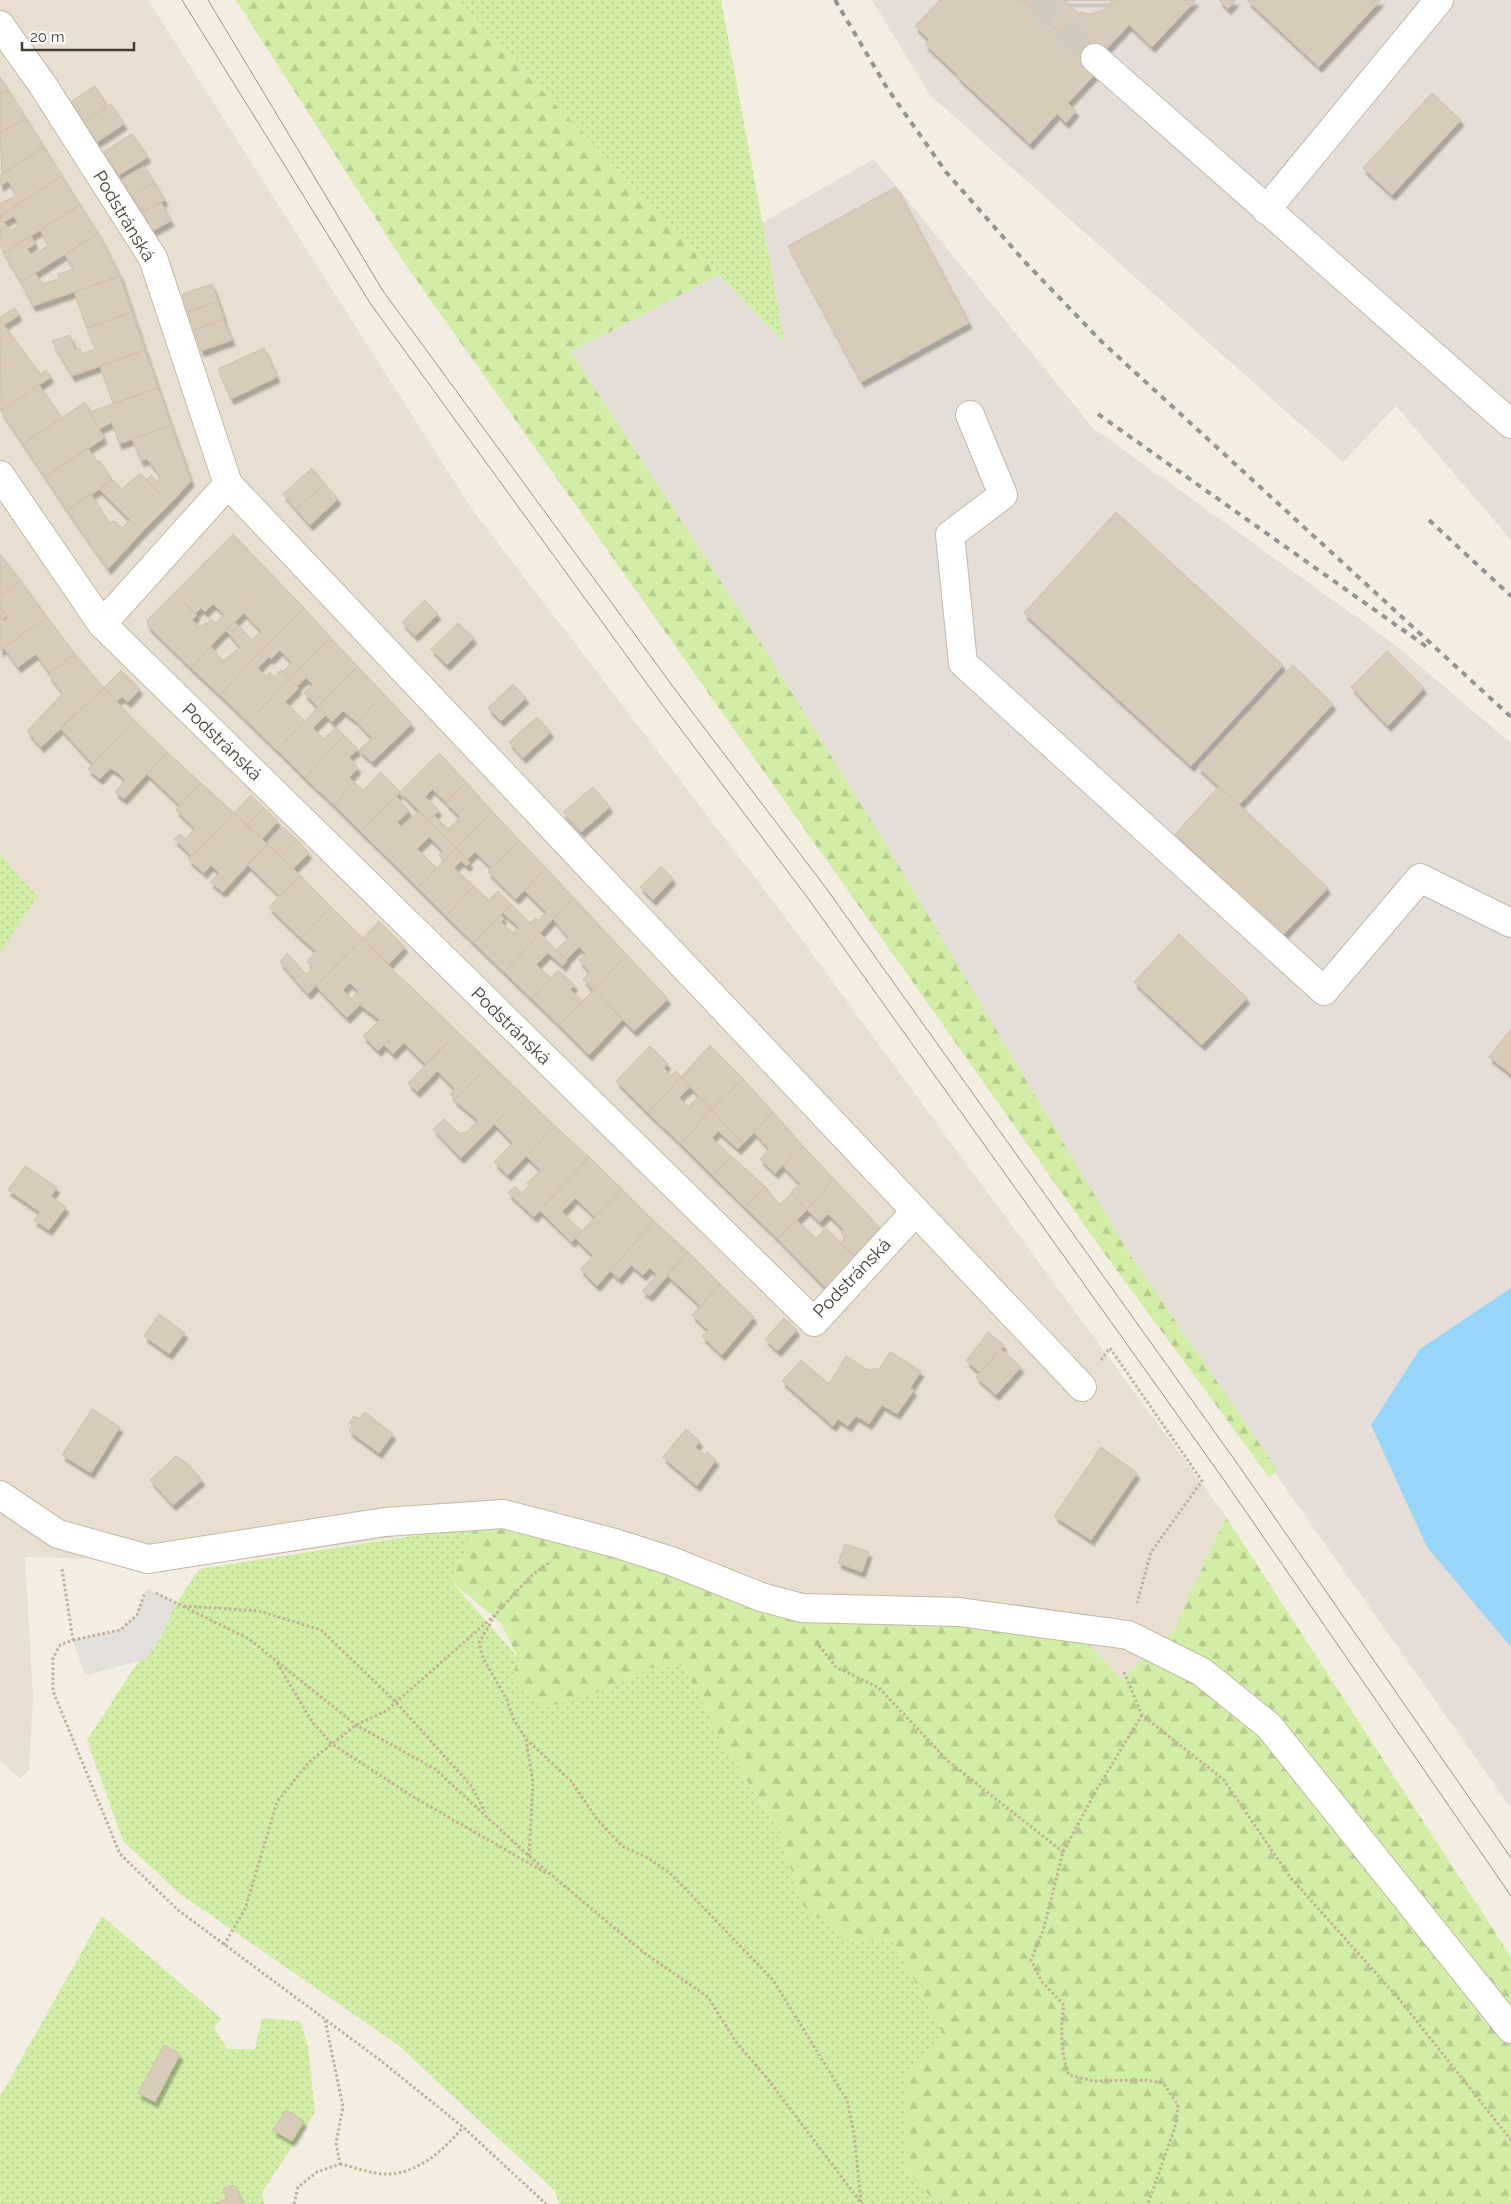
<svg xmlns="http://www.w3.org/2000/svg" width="1511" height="2204" viewBox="0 0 1511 2204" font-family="Raleway,sans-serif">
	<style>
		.residential { fill: #e8dfd0 }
		.industrial { fill: #e5ded8 }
		.grass { fill: url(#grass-dots) }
		.forest { fill: url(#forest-firs) }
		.parking { fill: #e3e0dc }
		.water { fill: #97d6f8 }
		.building { fill: #d9cbba; stroke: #d2c0a9; fill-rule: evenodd; filter: url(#shadow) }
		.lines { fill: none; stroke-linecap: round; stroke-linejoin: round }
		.minor-tunnel { stroke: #d0cabf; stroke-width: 28; stroke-dasharray: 28 14; stroke-linecap: butt }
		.minor-casing { stroke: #c3b8a7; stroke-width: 30 }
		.path { stroke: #c3b094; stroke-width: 3; stroke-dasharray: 2.5 2.5; stroke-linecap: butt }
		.minor { stroke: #fff; stroke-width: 28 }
		.tram { stroke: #949494; stroke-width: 1 }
		.rail { stroke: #949494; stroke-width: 4; stroke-dasharray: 6 6; stroke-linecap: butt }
		.labels { text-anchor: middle; stroke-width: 4; stroke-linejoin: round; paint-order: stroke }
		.street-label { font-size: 18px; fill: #463d32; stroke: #fff }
	</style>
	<defs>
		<pattern id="grass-dots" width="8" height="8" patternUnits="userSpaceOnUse" patternTransform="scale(1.25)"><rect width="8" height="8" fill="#d1eda6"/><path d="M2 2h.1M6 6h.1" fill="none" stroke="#b5cc8f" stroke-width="1.8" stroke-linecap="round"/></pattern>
		<pattern id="forest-firs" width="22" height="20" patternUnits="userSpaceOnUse" patternTransform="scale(1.25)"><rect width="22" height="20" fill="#d1eda6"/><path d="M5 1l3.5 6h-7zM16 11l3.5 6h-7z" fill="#b5cc8f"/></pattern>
		<filter id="shadow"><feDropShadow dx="3" dy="5.5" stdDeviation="1" flood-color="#0004"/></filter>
	</defs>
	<rect width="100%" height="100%" fill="#f3ede2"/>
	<path class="residential" d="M 0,0 L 148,0 L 471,508 L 782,913 L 1226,1517 L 1174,1629 L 1122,1680 L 1082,1637 L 780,1612 L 477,1526 L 218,1562 L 25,1557 L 33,1697 L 29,1770 L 20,1778 L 0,1761 L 0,952 L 37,897 L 0,854 Z"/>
	<path class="industrial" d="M 872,0 L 1511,0 L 1511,540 L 1396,406 L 1343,462 L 930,95 Z
		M 874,159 L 1093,428 L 1394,644 L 1511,743 L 1511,1808 L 1282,1483 L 736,663 L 571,352 L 719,275 L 785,343 L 762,223 Z"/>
	<path class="grass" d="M 455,0 L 721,0 L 785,344 Z
		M 0,854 L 37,897 L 0,952 Z
		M 477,1526 L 451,1581 L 518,1658 L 607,1689 L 652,1668 L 684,1666 L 722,1742 L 778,1829 L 803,1906 L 846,1938 L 893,1942 L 945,2036 L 904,2076 L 904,2167 L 937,2204 L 559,2204 L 555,2191 L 398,2045 L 179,1893 L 123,1841 L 87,1740 L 199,1569 Z
		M 102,1916 L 222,2019 L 214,2027 L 227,2049 L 255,2049 L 262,2018 L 300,2021 L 308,2047 L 315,2113 L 262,2192 L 264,2204 L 0,2204 L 0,2097 Z"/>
	<path class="forest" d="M 236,0 L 455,0 L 719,275 L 571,352 L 757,637 L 890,851 L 1127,1250 L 1278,1471 L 1269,1477 L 1107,1257 L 403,261 Z
		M 1226,1517 L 1511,1957 L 1511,2204 L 937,2204 L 904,2167 L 904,2076 L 944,2035 L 893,1942 L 846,1938 L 803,1906 L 778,1829 L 722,1742 L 684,1666 L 652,1668 L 607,1689 L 542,1709 L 511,1681 L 518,1658 L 501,1623 L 451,1581 L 477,1526 L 582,1537 L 780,1612 L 931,1617 L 1082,1637 L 1122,1680 L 1174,1629 Z"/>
	<path class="parking" d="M 147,1588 L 176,1603 L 161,1637 L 147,1659 L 85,1675 L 73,1640 L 120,1630 L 137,1615 Z"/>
	<path class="water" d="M 1511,1288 L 1511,1647 L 1427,1547 L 1371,1425 L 1420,1349 Z"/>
	<path class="building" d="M 940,0 L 1023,0 L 1100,69 L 1068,103 L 1076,111 L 1066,123 L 1057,114 L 1030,144 L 957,76 L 958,75 L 925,44 L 929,40 L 915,26 Z
		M 1023,0 L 1196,0 L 1152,47 L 1129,25 L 1093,63 Z
		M 1065,0 L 1113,0 L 1103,10 L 1091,14 L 1077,12 Z
		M 1219,0 L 1236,0 L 1228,9 Z
		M 1247,0 L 1381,0 L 1319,67 Z
		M 0,77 L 8,90 L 0,94 Z
		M 95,86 L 107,106 L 84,122 L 70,102 Z
		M 8,90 L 26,118 L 0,133 L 0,94 Z
		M 1432,93 L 1461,120 L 1392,195 L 1363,168 Z
		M 111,104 L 124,124 L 97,142 L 84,122 Z
		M 26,118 L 44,147 L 2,174 L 0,133 Z
		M 132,134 L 148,157 L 119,175 L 103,152 Z
		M 44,147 L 62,176 L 0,216 L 0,203 L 17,196 L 8,181 L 0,186 L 0,175 Z
		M 144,166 L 154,182 L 132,196 L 122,179 Z
		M 62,176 L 80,205 L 4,253 L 0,245 L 0,216 ZM 14,216 L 19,225 L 10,231 L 4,222 Z
		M 154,182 L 165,200 L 143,212 L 132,196 Z
		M 896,187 L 969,323 L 861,382 L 788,246 Z
		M 161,202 L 171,221 L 152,231 L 143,212 Z
		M 80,205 L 98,233 L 21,282 L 4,253 L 31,236 L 35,244 L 27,249 L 32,256 L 49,245 L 40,230 Z
		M 98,233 L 120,276 L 33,306 L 21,282 L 35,273 L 42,284 L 59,279 L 58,274 L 74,269 L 65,255 Z
		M 120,276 L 132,312 L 87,328 L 74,292 Z
		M 212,284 L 218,301 L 188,312 L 182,294 Z
		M 218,301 L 224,319 L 194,330 L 188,312 Z
		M 15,308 L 19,315 L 4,325 L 40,374 L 46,370 L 51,377 L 1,411 L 0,317 Z
		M 132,312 L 145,350 L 72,376 L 52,341 L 70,335 L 75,350 L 80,348 L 81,354 L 95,349 L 87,328 Z
		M 223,319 L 232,340 L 201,351 L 194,330 Z
		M 264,348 L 277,377 L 231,399 L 218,369 Z
		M 145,350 L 158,388 L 113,403 L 100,366 Z
		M 39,385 L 62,418 L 23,444 L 1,411 Z
		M 158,388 L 171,425 L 119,444 L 112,422 L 99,429 L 90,412 Z
		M 85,402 L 104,438 L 45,477 L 23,444 Z
		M 171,425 L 191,481 L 170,504 L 146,480 L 151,475 L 157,481 L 161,476 L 147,459 L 141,461 L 132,439 Z
		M 88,448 L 97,462 L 100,461 L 112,481 L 67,510 L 45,477 Z
		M 312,468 L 325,484 L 296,509 L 283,494 Z
		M 140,473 L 170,504 L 142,532 L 99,489 L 113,480 L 122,489 Z
		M 325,484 L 338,499 L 310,525 L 296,509 Z
		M 91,494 L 109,523 L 115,521 L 122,528 L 130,520 L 142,532 L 108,569 L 67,510 Z
		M 1116,512 L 1283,665 L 1191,766 L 1024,613 Z
		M 233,534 L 277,580 L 248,609 L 203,564 Z
		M 0,554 L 21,581 L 0,596 Z
		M 203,564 L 248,609 L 219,637 L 206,624 L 211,619 L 216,623 L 224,614 L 213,604 L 205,612 L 201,608 L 195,614 L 174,593 Z
		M 277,580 L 304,608 L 262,650 L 252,640 L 261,631 L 244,613 Z
		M 21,581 L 47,617 L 0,651 L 0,623 L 8,618 L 0,606 L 0,596 Z
		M 174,593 L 197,615 L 192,620 L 200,627 L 205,623 L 219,637 L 191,668 L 148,626 L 147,620 Z
		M 425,600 L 438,614 L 415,636 L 402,622 Z
		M 0,607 L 7,616 L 0,621 Z
		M 304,608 L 330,637 L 290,679 L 283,671 L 292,663 L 280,650 L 271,659 L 262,650 Z
		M 47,617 L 75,654 L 50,673 L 36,654 L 18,667 L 4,648 Z
		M 235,622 L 262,650 L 220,695 L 191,668 L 211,646 L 223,661 L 240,647 L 226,630 Z
		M 458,623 L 474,638 L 447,665 L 431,649 Z
		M 330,637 L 357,666 L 318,707 L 304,693 L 313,684 L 306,678 L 297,686 L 290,679 Z
		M 262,650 L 269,657 L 258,668 L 266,676 L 270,672 L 274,677 L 281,670 L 290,679 L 248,722 L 220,695 Z
		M 1387,651 L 1424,688 L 1388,726 L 1351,687 Z
		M 75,654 L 104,688 L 41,747 L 27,731 L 63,693 L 48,674 Z
		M 1293,665 L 1333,704 L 1239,805 L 1198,767 Z
		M 357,666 L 384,694 L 357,722 L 343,711 L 332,722 L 318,707 Z
		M 121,670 L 140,689 L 128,702 L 122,697 L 116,701 L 104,688 Z
		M 290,679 L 299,688 L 285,702 L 305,721 L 277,750 L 248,722 Z
		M 513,684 L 526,698 L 501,721 L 488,708 Z
		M 104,688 L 134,720 L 93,764 L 60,728 Z
		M 384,694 L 412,724 L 372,762 L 359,750 L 372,738 L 357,722 Z
		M 318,707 L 326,715 L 313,728 L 324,739 L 336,727 L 344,735 L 305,778 L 277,750 Z
		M 537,717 L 551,732 L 523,758 L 509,742 Z
		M 134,720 L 167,752 L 124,799 L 115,792 L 125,780 L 117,772 L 110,768 L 100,779 L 88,769 Z
		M 344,735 L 358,749 L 349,757 L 358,768 L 349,778 L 354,782 L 334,805 L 305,778 Z
		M 167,752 L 201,783 L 180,805 L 147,774 Z
		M 439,753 L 466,782 L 446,802 L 432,789 L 425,797 L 439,810 L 429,821 L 400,792 Z
		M 381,772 L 400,792 L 361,832 L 334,805 L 354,782 L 363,790 Z
		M 466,782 L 492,811 L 456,848 L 429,821 L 434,815 L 448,829 L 460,817 L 446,803 Z
		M 201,783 L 234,813 L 192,856 L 174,839 L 180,834 L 186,839 L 195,828 L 176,810 Z
		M 1219,786 L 1328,888 L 1283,935 L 1175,834 Z
		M 593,787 L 610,807 L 581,832 L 563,812 Z
		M 251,795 L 264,808 L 247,826 L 234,813 Z
		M 396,796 L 409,811 L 397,822 L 401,827 L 420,811 L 429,821 L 390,860 L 361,832 Z
		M 264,808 L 278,821 L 262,839 L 247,826 Z
		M 492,811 L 519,840 L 492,868 L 475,852 L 467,860 L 456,848 Z
		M 234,813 L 267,844 L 223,892 L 210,882 L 219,873 L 211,865 L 204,873 L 188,859 Z
		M 429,821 L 456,848 L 444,860 L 439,855 L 443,851 L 429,837 L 417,849 L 437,868 L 418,888 L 390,860 Z
		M 283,827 L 297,840 L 281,857 L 267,844 Z
		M 297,840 L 309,853 L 293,869 L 281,857 Z
		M 519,840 L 546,868 L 516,899 L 488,872 Z
		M 267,844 L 300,875 L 280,896 L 247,864 Z
		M 456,848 L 470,863 L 467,866 L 461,861 L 454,868 L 474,886 L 446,916 L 418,888 Z
		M 661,866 L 673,879 L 653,900 L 640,887 Z
		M 546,868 L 573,897 L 540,933 L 530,923 L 535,918 L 538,920 L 546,912 L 525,891 Z
		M 300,875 L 331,907 L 301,938 L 269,907 Z
		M 474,886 L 489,900 L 498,891 L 511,904 L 474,943 L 446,916 Z
		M 573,897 L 600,926 L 566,960 L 556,950 L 569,938 L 553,919 Z
		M 511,904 L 540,933 L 504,972 L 474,943 L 501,915 L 504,918 L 501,922 L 513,933 L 519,927 L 503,913 Z
		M 331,907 L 363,938 L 308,994 L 280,962 L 287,953 L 306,974 L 313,968 L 307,962 L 316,951 L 301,938 Z
		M 379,921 L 405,947 L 389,964 L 363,938 Z
		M 600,926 L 627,955 L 593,990 L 583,979 L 590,972 L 579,960 L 586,954 L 579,947 Z
		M 540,933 L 567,961 L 563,966 L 548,953 L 536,965 L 551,978 L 532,999 L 504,972 Z
		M 1179,934 L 1247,998 L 1202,1045 L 1134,982 Z
		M 363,938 L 394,971 L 347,1018 L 316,986 ZM 350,983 L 358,991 L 352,999 L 343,990 Z
		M 627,955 L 668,999 L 634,1031 L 593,990 Z
		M 558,970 L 575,985 L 570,990 L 583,1001 L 559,1025 L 532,999 Z
		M 394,971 L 427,1002 L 378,1051 L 363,1036 L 380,1020 L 360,1005 Z
		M 593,990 L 623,1019 L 589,1055 L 559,1025 Z
		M 427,1002 L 458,1032 L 425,1064 L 404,1043 L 393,1054 L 384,1045 Z
		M 1511,1029 L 1511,1074 L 1489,1057 Z
		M 458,1032 L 491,1064 L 455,1099 L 450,1094 L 455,1089 L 437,1071 L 417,1092 L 408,1083 Z
		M 710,1045 L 743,1079 L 711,1109 L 681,1077 Z
		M 650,1046 L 668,1064 L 664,1068 L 671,1076 L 676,1071 L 681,1077 L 648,1113 L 616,1081 Z
		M 491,1064 L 523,1095 L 461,1158 L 433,1129 L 444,1119 L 459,1133 L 467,1132 L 478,1120 L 454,1100 Z
		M 681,1077 L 690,1087 L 679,1097 L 688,1107 L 699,1096 L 711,1109 L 681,1144 L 648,1113 Z
		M 743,1079 L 773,1112 L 743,1144 L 711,1109 Z
		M 523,1095 L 555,1126 L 508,1175 L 494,1162 L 513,1143 L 494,1124 Z
		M 711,1109 L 743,1144 L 738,1149 L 718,1131 L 712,1138 L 731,1156 L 713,1176 L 681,1144 Z
		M 773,1112 L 803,1146 L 775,1173 L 760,1159 L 769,1149 L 754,1132 Z
		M 555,1126 L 589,1157 L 534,1217 L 508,1193 L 515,1186 L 522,1193 L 529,1186 L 527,1183 L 541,1170 L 526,1156 Z
		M 803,1146 L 834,1179 L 807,1210 L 791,1192 L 800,1184 L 783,1166 Z
		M 731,1156 L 765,1186 L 745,1207 L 713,1176 Z
		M 589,1157 L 622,1189 L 595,1217 L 575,1198 L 562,1212 L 582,1231 L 572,1242 L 540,1211 Z
		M 25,1166 L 57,1187 L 51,1196 L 66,1207 L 49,1230 L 34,1220 L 40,1212 L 8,1190 Z
		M 834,1179 L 881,1229 L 856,1257 L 840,1243 L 845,1238 L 841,1233 L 844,1230 L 828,1214 L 820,1222 L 807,1210 Z
		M 765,1186 L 779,1205 L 792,1193 L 807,1210 L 778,1239 L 745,1207 Z
		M 622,1189 L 654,1221 L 597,1286 L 580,1269 L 593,1256 L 575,1238 Z
		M 796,1220 L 816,1238 L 826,1228 L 856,1257 L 826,1288 L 778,1239 Z
		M 654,1221 L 688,1252 L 650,1296 L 642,1291 L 657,1275 L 650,1268 L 643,1275 L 631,1265 L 619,1279 L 610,1271 Z
		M 688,1252 L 720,1284 L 701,1306 L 667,1275 Z
		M 720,1284 L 754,1317 L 722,1355 L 702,1336 L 708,1330 L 692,1315 Z
		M 159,1314 L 185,1333 L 169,1354 L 144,1336 Z
		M 784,1318 L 797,1330 L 778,1351 L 765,1339 Z
		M 988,1332 L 1004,1345 L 980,1372 L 966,1361 Z
		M 1001,1349 L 1021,1367 L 996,1395 L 976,1377 Z
		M 890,1352 L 921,1371 L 910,1388 L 914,1390 L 897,1414 L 882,1405 L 869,1424 L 856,1416 L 848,1426 L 838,1419 L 833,1426 L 782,1381 L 801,1360 L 829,1384 L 846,1356 L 868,1370 L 880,1368 Z
		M 92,1409 L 120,1427 L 91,1473 L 62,1455 Z
		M 365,1412 L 393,1434 L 379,1453 L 349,1431 L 353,1425 L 349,1423 L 354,1416 L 359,1419 Z
		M 686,1429 L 700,1441 L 695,1447 L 705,1455 L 707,1452 L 716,1460 L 697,1486 L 663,1457 Z
		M 1101,1447 L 1137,1473 L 1091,1540 L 1054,1516 Z
		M 176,1456 L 187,1463 L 202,1480 L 173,1505 L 150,1480 Z
		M 845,1544 L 869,1552 L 862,1572 L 838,1563 Z
		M 164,2045 L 180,2054 L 155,2102 L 138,2093 Z
		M 286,2110 L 304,2121 L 292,2141 L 273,2130 Z
		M 234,2185 L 243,2204 L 213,2204 L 227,2199 L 223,2189 Z"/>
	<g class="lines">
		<path class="minor-tunnel" d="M 1033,0 L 1095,58"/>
		<g class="minor-casing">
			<path id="minor" d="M 0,25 L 42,84 L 153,258 L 228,484 L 1082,1387
				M 1095,58 L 1511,424
				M 1266,210 L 1439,0
				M 970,415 L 1003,495 L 950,535 L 963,663 L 1324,991 L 1420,878 L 1511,923
				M 0,475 L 102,624 L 814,1322 L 915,1212
				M 102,624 L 228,484
				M 0,1495 L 58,1534 L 148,1559 L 385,1522 L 503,1514 L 615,1543 L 671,1561 L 761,1597 L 802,1608 L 959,1612 L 1128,1635 L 1202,1672 L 1269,1726 L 1511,2029"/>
		</g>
		<path class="path" d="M 1101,1360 L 1110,1348 L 1202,1481 L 1151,1552 L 1137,1603
			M 62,1569 L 73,1640 L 60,1645 L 53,1658 L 53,1691 L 120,1854 L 178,1910 L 380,2060 L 463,2127 L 546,2204
			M 156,1593 L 249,1639 L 356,1725 L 435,1769 L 529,1856 L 643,1952 L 708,1997 L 736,2042 L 767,2078 L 862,2204
			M 184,1606 L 259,1611 L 321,1630 L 396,1702 L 472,1787 L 485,1812
			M 73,1640 L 120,1630 L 137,1615 L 145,1592
			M 816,1642 L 836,1667 L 879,1688 L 948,1761 L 1063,1852
			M 277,1663 L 313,1723 L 332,1744 L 415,1798 L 546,1873
			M 1124,1672 L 1142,1715 L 1224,1780 L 1290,1877 L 1400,2000 L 1511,2140
			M 1142,1715 L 1098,1787 L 1063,1852 L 1043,1931 L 1031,1960 L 1042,1982 L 1064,2005 C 1060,2028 1061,2054 1069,2075 L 1094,2081 L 1146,2080 L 1163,2083 L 1178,2105 L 1175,2127 L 1148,2204
			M 526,1739 L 571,1781 L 597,1819 L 622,1846 L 648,1858 L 671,1874 L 773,1980 L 847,2100 L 854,2134 L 861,2202
			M 529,1856 L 533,1783 L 526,1739 L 513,1718 L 507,1700 L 483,1658 L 479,1643 L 495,1615 L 530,1577 L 551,1561
			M 224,1945 L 245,1909 L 277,1802 L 309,1762 L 356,1725 L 386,1711 L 495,1615
			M 340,2164 C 354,2167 372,2174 386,2174 C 418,2174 444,2150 463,2127
			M 294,2204 L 298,2187 L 317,2172 L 340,2164 L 336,2143 L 343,2107 L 325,2020"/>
		<use href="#minor" class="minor"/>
		<path class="tram" d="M 182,0 L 370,303 L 661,703 L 810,901 L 1224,1480 L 1511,1896
			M 208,0 L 383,291 L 677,692 L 826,888 L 1239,1466 L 1511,1858"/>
		<path class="rail" d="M 835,0 L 887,88 L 946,172 L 1026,263 L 1102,342 L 1511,717
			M 1098,414 L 1427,647
			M 1429,520 L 1511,596"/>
	</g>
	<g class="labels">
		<g class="street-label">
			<text transform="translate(124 216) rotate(59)" y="6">Podstránská</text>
			<text transform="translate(222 742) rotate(44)" y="6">Podstránská</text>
			<text transform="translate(511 1026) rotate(44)" y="6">Podstránská</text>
			<text transform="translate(852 1278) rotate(-46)" y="6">Podstránská</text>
		</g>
	</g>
	<path d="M22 42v8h112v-8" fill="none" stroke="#463d32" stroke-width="2.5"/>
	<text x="30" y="42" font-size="15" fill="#463d32" stroke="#ffffff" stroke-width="4" paint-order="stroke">20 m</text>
</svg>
